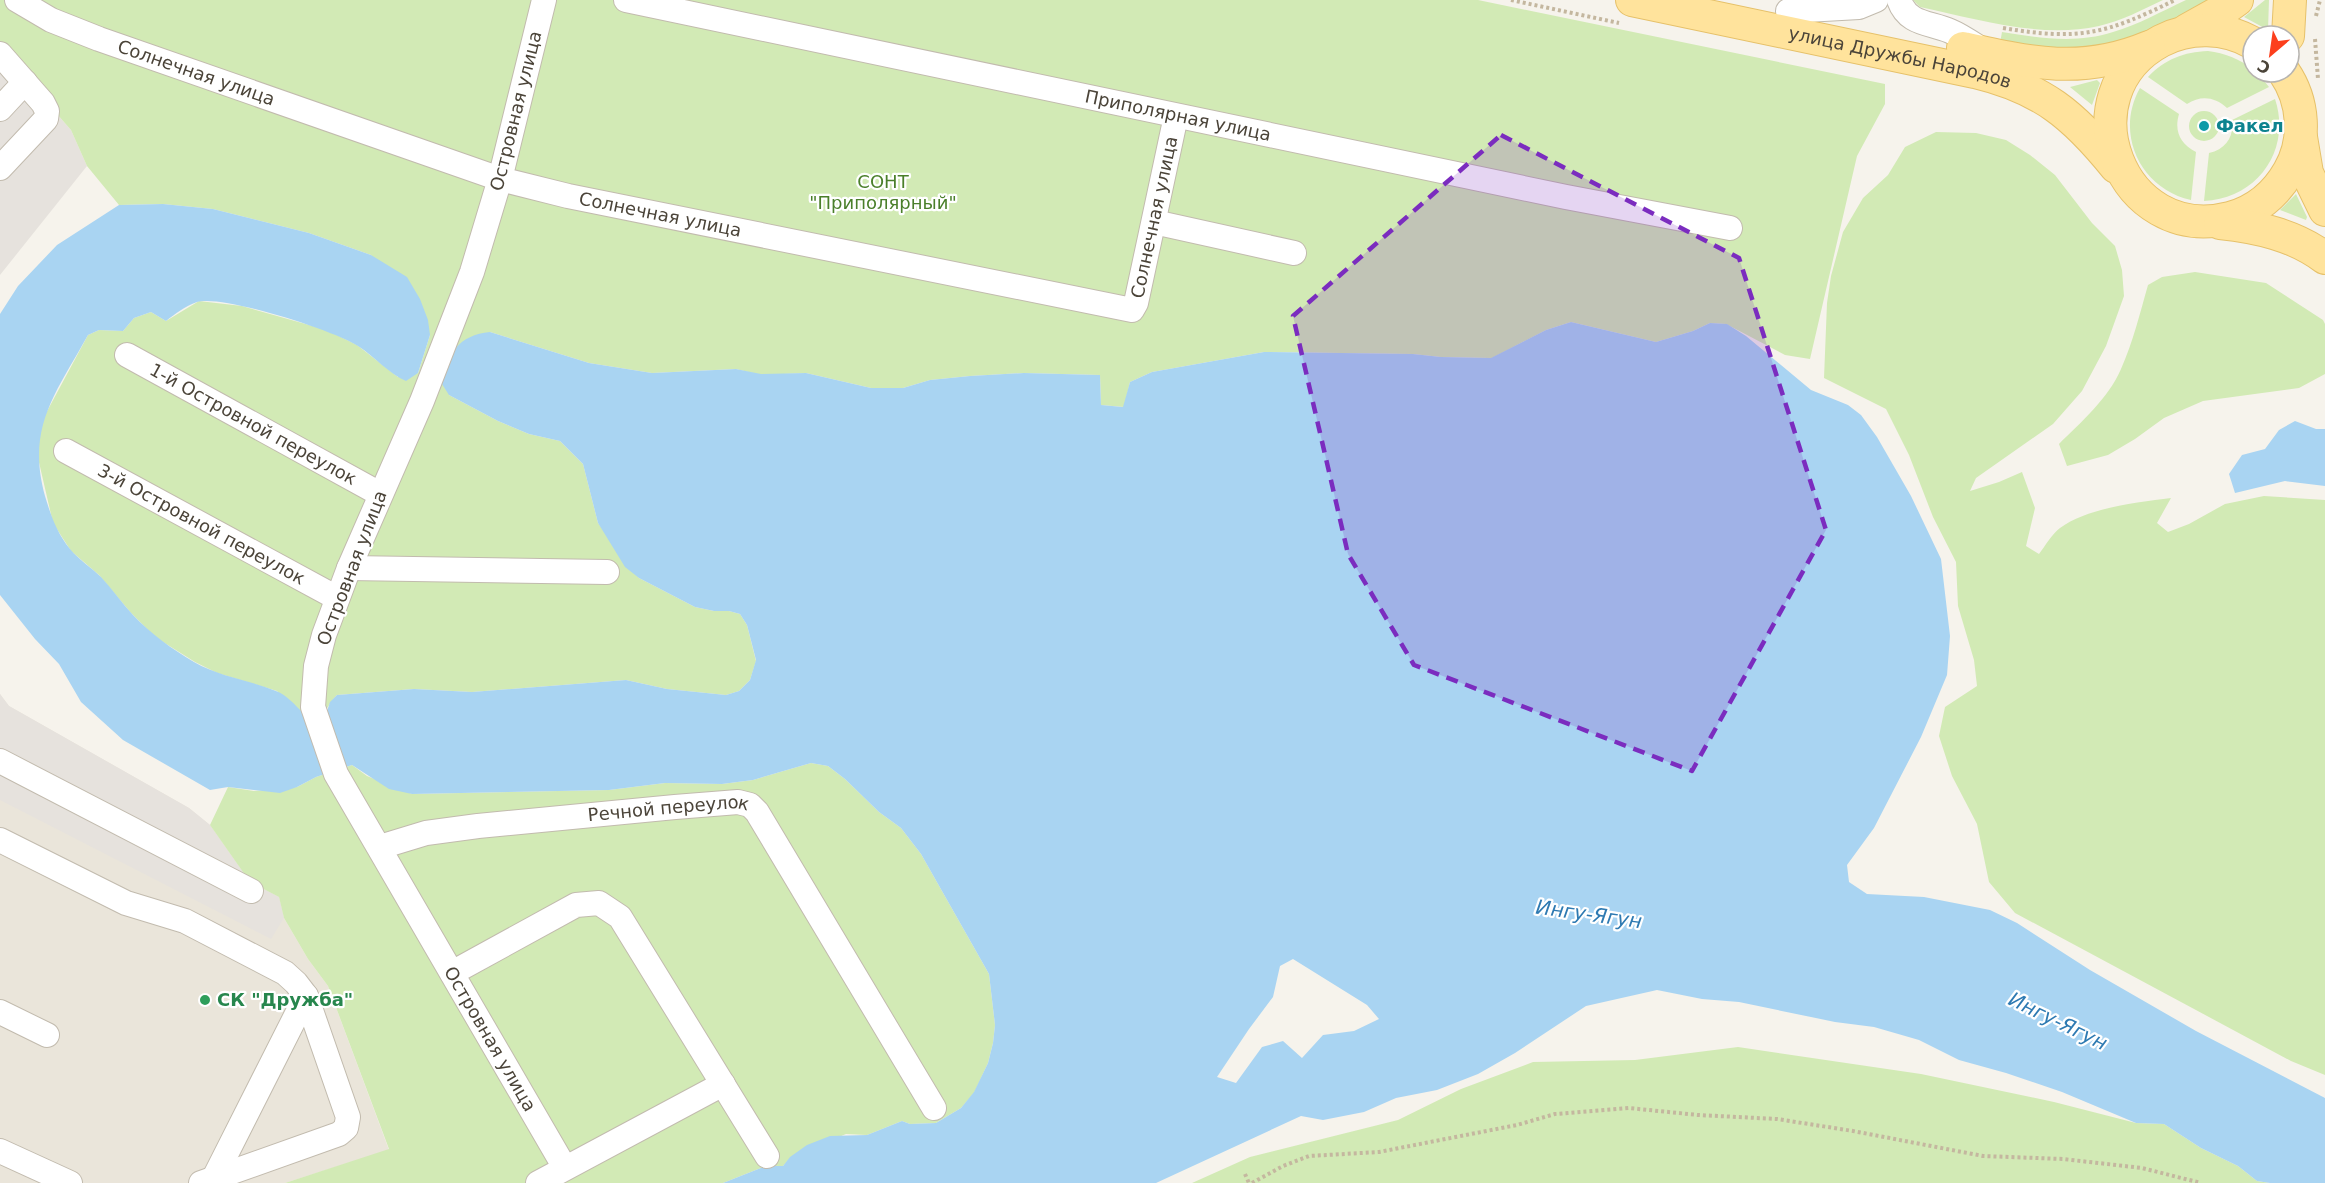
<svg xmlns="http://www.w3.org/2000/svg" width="2325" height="1183" viewBox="0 0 2325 1183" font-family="'DejaVu Sans',sans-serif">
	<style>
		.residential { fill: #eae5da }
		.industrial { fill: #e6e2dd }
		.green { fill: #d2eab5 }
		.water { fill: #a9d4f2; fill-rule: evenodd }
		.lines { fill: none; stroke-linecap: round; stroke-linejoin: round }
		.minor-casing { stroke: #c2bbae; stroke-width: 26 }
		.major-casing { stroke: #e6c16a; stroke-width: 34 }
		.path { stroke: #c4b79f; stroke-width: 4; stroke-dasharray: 3 3; stroke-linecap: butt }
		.minor { stroke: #fff; stroke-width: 24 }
		.major { stroke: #ffe39c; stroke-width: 32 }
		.marked { fill: #7b2cbf; fill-opacity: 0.2; stroke: #7b2cbf; stroke-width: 4.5; stroke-dasharray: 12 8; stroke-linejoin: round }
		.culture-dot { fill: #0f9aa8; stroke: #fff; stroke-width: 2 }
		.leisure-dot { fill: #2e9e5b; stroke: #fff; stroke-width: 2 }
		.labels { text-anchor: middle; stroke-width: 4.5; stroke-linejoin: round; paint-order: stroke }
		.street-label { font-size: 18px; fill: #4b4439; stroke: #fff }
		.culture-label { font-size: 18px; font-weight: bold; fill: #0d838f; stroke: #fff; text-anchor: start }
		.park-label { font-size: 18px; fill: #4a7f2a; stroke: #fff }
		.leisure-label { font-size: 18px; font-weight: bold; fill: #27864d; stroke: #fff; text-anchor: start }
		.water-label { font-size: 20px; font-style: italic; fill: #2e7ab2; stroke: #fff }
	</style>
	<rect width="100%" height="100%" fill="#f6f3ec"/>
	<path class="residential" d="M 0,694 L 9,706 L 189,808 L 210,825 L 250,882 L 279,897 L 284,918 L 308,959 L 328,986 L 389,1150 L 285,1183 L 0,1183 Z"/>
	<path class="industrial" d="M 0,49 L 71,130 L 87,166 L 0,275 Z
		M 0,694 L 9,706 L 189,808 L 210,825 L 250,882 L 279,897 L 284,918 L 271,939 L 0,800 Z"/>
	<path class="green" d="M 0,0 L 1478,0 L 1885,84 L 1885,104 L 1857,156 L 1810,359 L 1785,355 L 1726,324 L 1710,323 L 1693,331 L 1656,342 L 1571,322 L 1546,330 L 1492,358 L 1441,357 L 1413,354 L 1264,352 L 1152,372 L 1130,382 L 1124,407 L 1101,405 L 1100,375 L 1024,373 L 970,376 L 930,380 L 903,388 L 871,388 L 806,373 L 761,375 L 736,369 L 652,373 L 589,363 L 490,332 L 449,395 L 498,421 L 529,434 L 560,441 L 583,464 L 598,523 L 639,578 L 695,607 L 714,611 L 729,611 L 740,614 L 747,625 L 756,661 L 750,680 L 739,691 L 726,695 L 667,689 L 626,680 L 472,692 L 414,689 L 337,695 C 327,705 321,721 312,733 L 277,691 L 217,673 L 195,662 L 155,637 L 131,613 L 99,575 L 71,551 L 53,523 L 38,458 L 39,436 L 45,415 L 88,335 L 99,330 L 123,331 L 134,318 L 151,312 L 166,321 L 199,301 L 242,306 L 327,330 L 357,345 L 398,377 L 418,373 L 430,335 L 371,255 L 309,233 L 213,209 L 163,204 L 119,205 L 87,166 L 71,130 L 0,49 Z
		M 1913,0 L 2163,0 C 2142,10 2121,21 2099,26 C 2040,39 1977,19 1920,7 Z
		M 2186,0 L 2209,0 C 2168,25 2118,49 2070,50 C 2047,51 2022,45 2000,43 L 2002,32 C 2039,38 2076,44 2113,32 C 2138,25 2162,11 2186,0 Z
		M 2265,0 L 2269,0 L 2268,30 L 2244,17 Z
		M 2208,51 C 2225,53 2239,59 2253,69 L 2253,72 L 2257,72 L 2269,87 L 2227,108 C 2215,97 2201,95 2187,104 L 2148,77 C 2165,59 2184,52 2208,51 Z
		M 2097,80 L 2100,83 L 2092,105 L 2070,87 Z
		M 2140,88 L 2179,114 C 2174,131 2180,144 2196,152 L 2191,200 C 2141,189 2114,134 2140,88 Z
		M 2275,99 C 2292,150 2257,199 2204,201 L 2209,153 C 2226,149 2234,137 2232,120 Z
		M2189 126a15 15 0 1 1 30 0a15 15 0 1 1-30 0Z
		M 1936,132 L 1976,133 L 2006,140 L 2030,155 L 2055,175 L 2092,223 L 2115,246 L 2122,270 L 2124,296 L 2106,346 L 2082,391 L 2053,424 L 1976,478 L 1970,491 L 1999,482 L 2022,472 L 2035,508 L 2026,546 L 2039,554 C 2045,546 2052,534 2060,528 C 2087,508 2138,502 2171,498 L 2157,523 L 2168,532 L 2189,524 L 2225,504 L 2264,496 L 2325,500 L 2325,1075 L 2291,1061 L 2015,913 L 1989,882 L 1977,824 L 1952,776 L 1939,736 L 1945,707 L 1977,686 L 1974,660 L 1958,606 L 1956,562 L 1933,517 L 1909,455 L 1886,409 L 1824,378 L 1827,303 L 1831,276 L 1843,232 L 1863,198 L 1888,175 L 1905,147 Z
		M 2296,194 L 2307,217 L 2306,220 L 2280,210 Z
		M 2195,272 L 2266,283 L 2323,320 L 2325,324 L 2325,374 L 2299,388 L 2203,401 L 2164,418 L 2135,439 L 2108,455 L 2067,466 L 2059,444 C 2081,422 2108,399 2121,369 C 2133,342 2140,313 2148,285 L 2162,277 Z
		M 811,763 L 828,766 L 845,779 L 879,812 L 901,828 L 921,854 L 989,974 L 995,1025 L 993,1043 L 988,1063 L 974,1093 L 961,1108 L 936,1123 L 910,1124 L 902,1121 L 867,1135 L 846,1134 L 791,1157 L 783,1166 L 766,1166 L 723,1183 L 285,1183 L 389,1149 L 328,986 L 308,959 L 284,918 L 279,897 L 250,882 L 210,825 L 228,787 L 254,791 L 297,787 L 316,777 L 352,765 L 367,776 L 412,794 L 609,790 L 665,783 L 722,784 L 753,780 Z
		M 1738,1047 L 1921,1074 L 2054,1102 L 2136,1123 L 2164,1124 L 2201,1148 L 2238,1166 L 2257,1181 L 2270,1183 L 1192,1183 L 1250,1157 L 1398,1120 L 1461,1089 L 1533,1062 L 1635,1060 Z"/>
	<path class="water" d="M 163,204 L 213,209 L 309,233 L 371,255 L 407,277 L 420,299 L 428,320 L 430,335 L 418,373 L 406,381 C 388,373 375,357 358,346 C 336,331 222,294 197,302 C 185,306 175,314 166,321 L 151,312 L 134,318 L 123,331 L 99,330 L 88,335 C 56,393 26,427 45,496 C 51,516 57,533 70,549 C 79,560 91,567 101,577 C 112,589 122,603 133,615 C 151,634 172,649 194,662 C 220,677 249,680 276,691 C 287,695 295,705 304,714 L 327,711 L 330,702 L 337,695 L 414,689 L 472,692 L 626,680 L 667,689 L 726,695 L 739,691 L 750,680 L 756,660 L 747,625 L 740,614 L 729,611 L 714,611 L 695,607 L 639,578 L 625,567 L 598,523 L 583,464 L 560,441 L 529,434 L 498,421 L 449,395 L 442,384 C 446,354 459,335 490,332 L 589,363 L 652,373 L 736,369 L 761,374 L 806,373 L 871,388 L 903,388 L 930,380 L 970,376 L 1024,373 L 1100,375 L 1101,405 L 1123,407 L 1130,382 L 1152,372 L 1264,352 L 1413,354 L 1441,357 L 1491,358 L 1546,330 L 1571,322 L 1656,342 L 1693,331 L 1710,323 L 1727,324 L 1746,336 L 1811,390 L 1848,405 L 1861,415 L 1877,437 L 1911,496 L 1941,559 L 1950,636 L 1947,675 L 1921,737 L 1874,828 L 1847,865 L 1849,882 L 1867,894 L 1924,897 L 1990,910 L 2017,923 L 2090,970 L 2196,1031 L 2325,1098 L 2325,1183 L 2270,1183 L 2257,1181 L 2238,1166 L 2201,1148 L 2164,1124 L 2136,1123 L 2062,1092 L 2006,1073 L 1959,1060 L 1919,1040 L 1874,1027 L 1835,1022 L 1739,1002 L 1702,999 L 1657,990 L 1586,1006 L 1515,1053 L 1478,1074 L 1437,1090 L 1396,1098 L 1364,1112 L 1323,1120 L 1301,1116 L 1156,1183 L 723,1183 L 766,1166 L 783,1166 L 790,1157 L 807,1145 L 830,1136 L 867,1135 L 902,1121 L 910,1124 L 936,1123 L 961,1108 L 974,1092 L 988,1063 L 993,1043 L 995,1025 L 989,974 L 921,854 L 901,828 L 879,812 L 845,779 L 828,766 L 811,763 L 753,780 L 722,784 L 665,783 L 609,790 L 412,794 L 389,789 L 352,765 L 316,777 L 297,787 L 280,793 L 228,787 L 210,790 L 123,740 L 81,702 L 59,664 L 35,639 L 0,595 L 0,314 L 18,286 L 57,245 L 119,205 ZM 1293,959 L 1367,1005 L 1379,1019 L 1354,1031 L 1323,1035 L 1302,1058 L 1283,1041 L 1262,1047 L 1236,1083 L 1217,1077 L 1249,1029 L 1273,997 L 1280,966 Z
		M 2295,421 L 2316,429 L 2325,429 L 2325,486 L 2285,481 L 2235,493 L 2229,474 L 2242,455 L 2265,449 L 2279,430 Z"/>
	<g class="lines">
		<g class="minor-casing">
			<g id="minor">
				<path id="s1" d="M 17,0 L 51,20 L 99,39 L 500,179 L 568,196 L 1132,310 L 1136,303 L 1176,116"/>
				<path id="s2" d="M 544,0 L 500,179 L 472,272 L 422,401 L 349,568 L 324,635 L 316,666 L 313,707 L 336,774 L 565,1168"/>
				<path id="s3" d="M 626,0 L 1566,197 L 1730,228"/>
				<path d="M 1899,0 C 1908,25 1929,22 1950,31 C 1962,36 1973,44 1984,51"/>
				<path d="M 1788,11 L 1859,7 L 1876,0"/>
				<path d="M 0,54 L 43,103 L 47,111 L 46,119 L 0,168"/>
				<path d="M 0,109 L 25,82"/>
				<path d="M 1154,222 L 1294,253"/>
				<path id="s4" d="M 127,355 L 380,494"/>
				<path id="s5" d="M 66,451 L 337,598"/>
				<path d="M 349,568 L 607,572"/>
				<path d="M 0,761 L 251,891"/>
				<path d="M 0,840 L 126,903 L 185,921 L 285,973 L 296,983 L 306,996 L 348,1117 L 346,1128 L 339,1134 L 201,1183"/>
				<path id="s6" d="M 380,847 L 426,833 L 478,826 L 675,807 L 738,802 L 750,805 L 757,812 L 934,1108"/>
				<path d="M 452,973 L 576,905 L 599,903 L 620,917 L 767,1156"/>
				<path d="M 0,1012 L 47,1035"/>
				<path d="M 0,1151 L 70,1183"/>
				<path d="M 213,1180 L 306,996"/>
				<path d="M 538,1183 L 723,1084"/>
			</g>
		</g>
		<g class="major-casing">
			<g id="major">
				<path id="s7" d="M 1632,0 L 1975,72 C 2042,88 2074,115 2116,167"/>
				<path d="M 2187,30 L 2223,10 L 2237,0"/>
				<path d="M 2288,36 L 2290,0"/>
				<path d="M 2253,43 C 2225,27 2190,26 2161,41 C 2062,94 2121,246 2230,218 C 2255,211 2276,194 2289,171 C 2307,140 2304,101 2284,72"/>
				<path d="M 1963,48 C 2030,63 2082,75 2149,47"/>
				<path d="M 2301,137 L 2307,173 L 2325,210"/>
				<path d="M 2220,223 C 2258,227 2294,235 2325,258"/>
			</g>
		</g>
		<path class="path" d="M 1511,0 L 1619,23
			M 2316,16 L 2320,0
			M 2003,28 C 2080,41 2106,34 2175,0
			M 2315,39 L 2318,79
			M 1245,1174 L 1249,1183
			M 1252,1183 L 1283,1166 L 1309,1156 L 1379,1152 L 1517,1125 L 1555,1114 L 1629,1108 L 1698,1115 L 1777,1119 L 1853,1131 L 1983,1156 L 2063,1159 L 2142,1168 L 2201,1183"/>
		<use href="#minor" class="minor"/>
		<use href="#major" class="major"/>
	</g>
	<path class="marked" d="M 1501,135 L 1739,258 L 1826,530 L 1692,771 L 1414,665 L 1348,554 L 1293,316 Z"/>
	<circle class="culture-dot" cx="2204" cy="126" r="6"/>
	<circle class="leisure-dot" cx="205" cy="1000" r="6"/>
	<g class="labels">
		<g class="street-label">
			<text dy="6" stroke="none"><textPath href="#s7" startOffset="274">улица Дружбы Народов</textPath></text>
			<text dy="6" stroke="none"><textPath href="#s1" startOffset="194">Солнечная улица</textPath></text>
			<text transform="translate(516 111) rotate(-76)" y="6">Островная улица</text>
			<text dy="6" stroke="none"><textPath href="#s3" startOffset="564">Приполярная улица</textPath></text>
			<text dy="6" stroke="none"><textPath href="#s1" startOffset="680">Солнечная улица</textPath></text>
			<text dy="6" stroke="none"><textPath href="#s1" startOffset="1257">Солнечная улица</textPath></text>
			<text dy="6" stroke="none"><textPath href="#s4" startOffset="144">1-й Островной переулок</textPath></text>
			<text dy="6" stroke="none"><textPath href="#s5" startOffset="154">3-й Островной переулок</textPath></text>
			<text transform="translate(352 568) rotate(-69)" y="6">Островная улица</text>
			<text dy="6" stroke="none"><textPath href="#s6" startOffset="292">Речной переулок</textPath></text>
			<text dy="6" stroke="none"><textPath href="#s2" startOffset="1124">Островная улица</textPath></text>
		</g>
		<g class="culture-label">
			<text x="2216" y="132">Факел</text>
		</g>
		<g class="park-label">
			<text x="883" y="188">СОНТ<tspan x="883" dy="21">"Приполярный"</tspan></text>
		</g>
		<g class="leisure-label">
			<text x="217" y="1006">СК "Дружба"</text>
		</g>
		<g class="water-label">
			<text transform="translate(1589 914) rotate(8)" y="7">Ингу-Ягун</text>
			<text transform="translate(2058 1021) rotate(26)" y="7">Ингу-Ягун</text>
		</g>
	</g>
	<g transform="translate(2271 54) rotate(209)"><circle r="28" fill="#ffffff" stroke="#b7b4b0" stroke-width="1.5"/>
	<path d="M0-4.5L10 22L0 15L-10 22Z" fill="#fc3f1d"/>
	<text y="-9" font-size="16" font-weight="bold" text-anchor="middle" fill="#4b4439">С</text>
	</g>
</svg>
